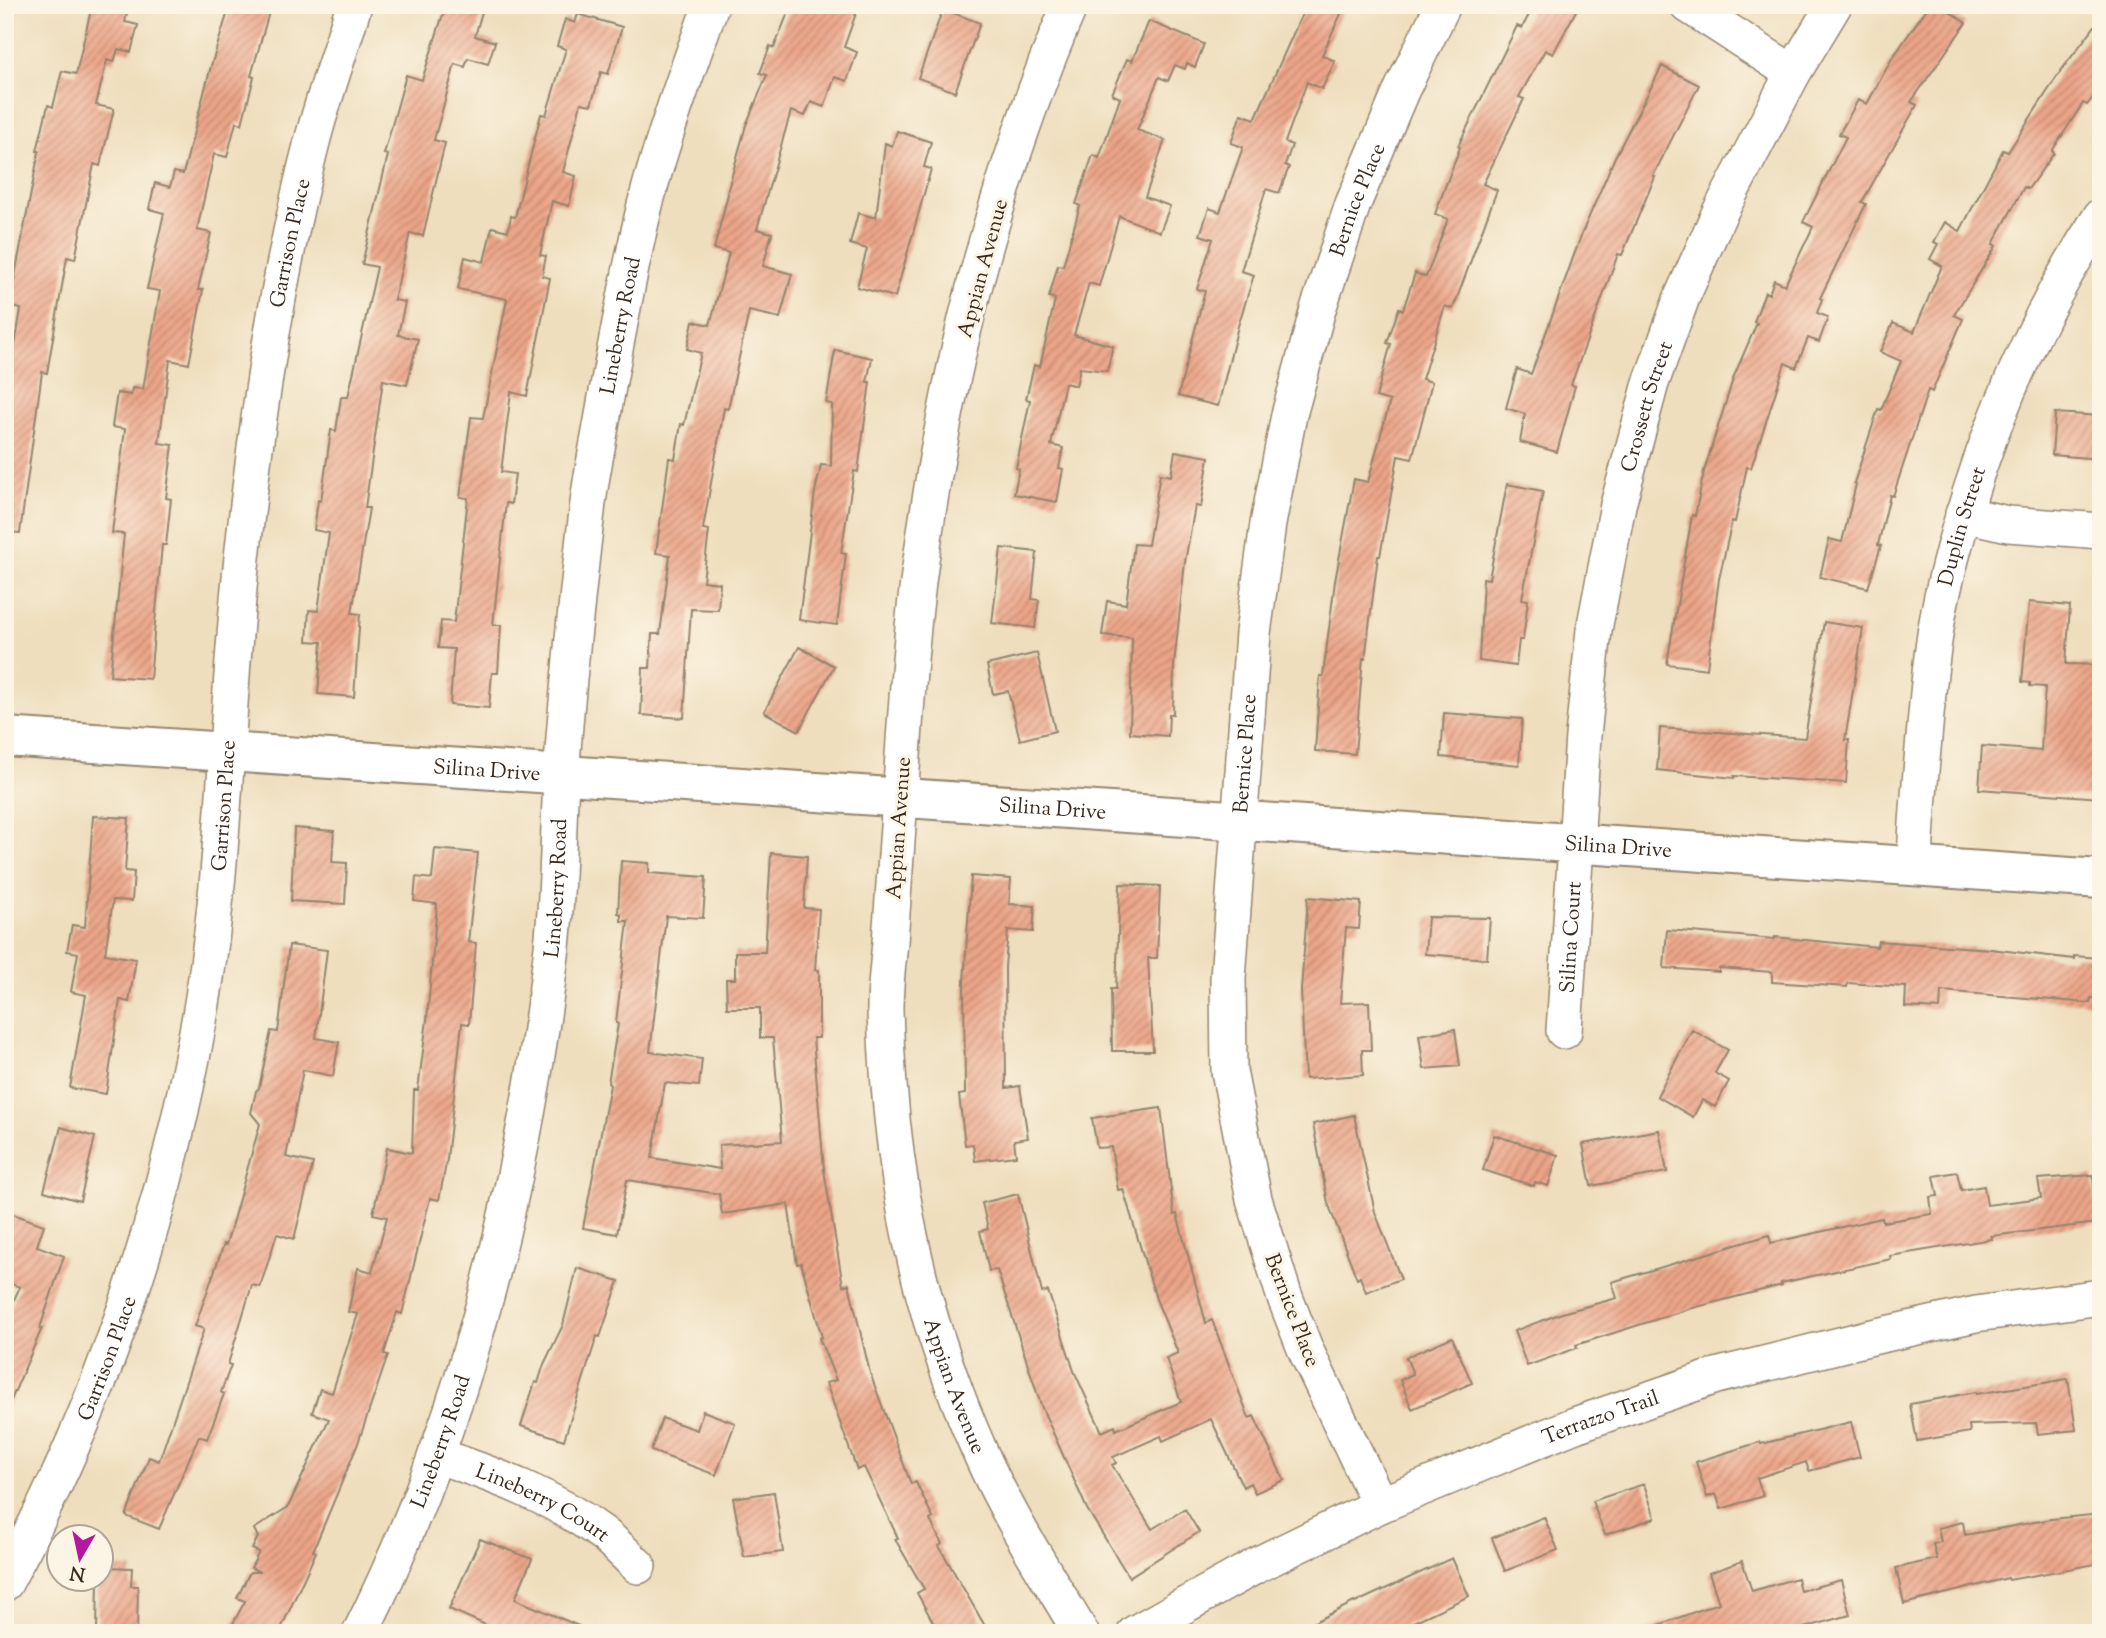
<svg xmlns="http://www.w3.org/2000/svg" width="2106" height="1638" viewBox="0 0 2106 1638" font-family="'Sorts Mill Goudy',serif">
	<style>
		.building { fill: url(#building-hatch) }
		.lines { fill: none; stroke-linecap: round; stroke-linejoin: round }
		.minor-casing { stroke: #94846e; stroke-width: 38 }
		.tertiary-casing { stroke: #94846e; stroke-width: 42 }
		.minor { stroke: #fff; stroke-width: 35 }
		.tertiary { stroke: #fff; stroke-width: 38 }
		.labels { text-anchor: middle; stroke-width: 6; stroke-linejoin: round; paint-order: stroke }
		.street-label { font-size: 21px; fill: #3b2a1e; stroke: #fcf5e5 }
	</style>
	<defs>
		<pattern id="building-hatch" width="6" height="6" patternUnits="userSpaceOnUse" patternTransform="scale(1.75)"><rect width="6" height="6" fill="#eca589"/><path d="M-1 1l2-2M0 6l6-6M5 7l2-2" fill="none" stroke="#c0876f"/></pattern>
	</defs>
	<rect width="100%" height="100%" fill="#fcf5e5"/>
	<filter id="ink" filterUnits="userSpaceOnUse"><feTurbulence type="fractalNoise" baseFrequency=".0143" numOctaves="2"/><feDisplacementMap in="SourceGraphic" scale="14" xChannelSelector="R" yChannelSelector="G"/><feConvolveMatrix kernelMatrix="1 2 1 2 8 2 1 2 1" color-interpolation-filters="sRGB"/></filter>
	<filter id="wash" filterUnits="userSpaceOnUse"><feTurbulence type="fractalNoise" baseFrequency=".00686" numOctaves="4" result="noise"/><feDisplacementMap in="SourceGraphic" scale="28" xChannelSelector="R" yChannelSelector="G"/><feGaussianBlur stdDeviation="1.57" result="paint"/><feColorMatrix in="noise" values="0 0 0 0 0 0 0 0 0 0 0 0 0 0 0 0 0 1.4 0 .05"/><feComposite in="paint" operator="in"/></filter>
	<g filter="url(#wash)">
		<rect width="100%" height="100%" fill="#eedebd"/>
		<g id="blocks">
			<path class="building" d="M 92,5 L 129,5 L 125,22 L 138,25 L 131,52 L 118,49 L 114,62 L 107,60 L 96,105 L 114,109 L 100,166 L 94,164 L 75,259 L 67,257 L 47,373 L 42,372 L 20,533 L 5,532 L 5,382 L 9,382 L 21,309 L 9,306 L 39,151 L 37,151 L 48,105 L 53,107 L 62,71 L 76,74 Z
				M 230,5 L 271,5 L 251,76 L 254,77 L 242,124 L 236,122 L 227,157 L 214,154 L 197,230 L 211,233 L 198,290 L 203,290 L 189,364 L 170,360 L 159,443 L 173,445 L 166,498 L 171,499 L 166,545 L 162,545 L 150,679 L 110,676 L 124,534 L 112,533 L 125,429 L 112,427 L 117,393 L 131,395 L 132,388 L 143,389 L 160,291 L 147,289 L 164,213 L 149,209 L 155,183 L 170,187 L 174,172 L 183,174 L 211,66 Z
				M 446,5 L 484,5 L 475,36 L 495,42 L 488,64 L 468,58 L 465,67 L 455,64 L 434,140 L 445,143 L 423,236 L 410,233 L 394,300 L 405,302 L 398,335 L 418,339 L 407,385 L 383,380 L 365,508 L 369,508 L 352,613 L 360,614 L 354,697 L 318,694 L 322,642 L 307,641 L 309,610 L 318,611 L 329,533 L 314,530 L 318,500 L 321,501 L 331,430 L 336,431 L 341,397 L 348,397 L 377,267 L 362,264 L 388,155 L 384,154 L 406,75 L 422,80 Z
				M 791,5 L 859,5 L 844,47 L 857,52 L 847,81 L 835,77 L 824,107 L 811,102 L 805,116 L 791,111 L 757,229 L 772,233 L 763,266 L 792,274 L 780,318 L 749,311 L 728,409 L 724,408 L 703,529 L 709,530 L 703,581 L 720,583 L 718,610 L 691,609 L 684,718 L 641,715 L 643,668 L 650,668 L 652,634 L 660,634 L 670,555 L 656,553 L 669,458 L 675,459 L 681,424 L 684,425 L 701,353 L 687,349 L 693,321 L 710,325 L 729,253 L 714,249 L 728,194 L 727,193 L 746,125 L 767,75 L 760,73 L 770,46 L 774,48 Z
				M 1306,5 L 1345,5 L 1322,55 L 1335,61 L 1322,89 L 1307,82 L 1285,142 L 1292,145 L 1285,165 L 1289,167 L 1279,193 L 1266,189 L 1241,271 L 1254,275 L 1238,326 L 1218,406 L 1178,396 L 1205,291 L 1197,289 L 1213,239 L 1200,235 L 1209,208 L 1220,212 L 1243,147 L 1231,143 L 1241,114 L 1255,119 Z
				M 1534,5 L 1579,5 L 1553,54 L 1545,50 L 1519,97 L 1524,99 L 1483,184 L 1497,190 L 1453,309 L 1445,306 L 1422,379 L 1432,382 L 1412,459 L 1398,456 L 1380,556 L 1378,556 L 1365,659 L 1363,658 L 1355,754 L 1315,751 L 1320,676 L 1323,676 L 1335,581 L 1354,479 L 1368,482 L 1390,401 L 1376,397 L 1391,344 L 1387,343 L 1399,308 L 1403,310 L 1415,273 L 1426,277 L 1448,219 L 1435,214 L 1460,147 L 1458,146 L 1517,26 L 1522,28 Z
				M 1929,5 L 1941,5 L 1966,23 L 1911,102 L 1917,105 L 1862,202 L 1866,204 L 1820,298 L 1822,299 L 1817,313 L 1828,317 L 1819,342 L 1808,338 L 1796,368 L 1785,363 L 1751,468 L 1747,467 L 1735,522 L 1732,521 L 1719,579 L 1707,669 L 1667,664 L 1692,515 L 1695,516 L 1704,471 L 1734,376 L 1757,323 L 1754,322 L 1765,292 L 1769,294 L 1774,280 L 1785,285 L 1813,227 L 1803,222 L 1846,137 L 1839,134 L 1858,100 L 1867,104 L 1891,60 Z
				M 943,9 L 980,23 L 955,92 L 918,78 Z
				M 578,14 L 622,27 L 608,74 L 601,72 L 591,105 L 581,103 L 563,172 L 576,176 L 569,206 L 552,201 L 540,255 L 546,256 L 542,276 L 550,278 L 527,396 L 511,392 L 501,472 L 515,474 L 511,504 L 506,503 L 493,625 L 501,625 L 498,673 L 492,673 L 489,708 L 450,705 L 454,649 L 438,648 L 441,621 L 454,622 L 468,498 L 460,497 L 471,417 L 483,418 L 507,299 L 458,289 L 465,257 L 484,262 L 492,227 L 508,231 L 511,216 L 515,217 L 541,114 L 546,115 L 566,49 L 557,46 L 565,19 L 575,23 Z
				M 2101,18 L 2101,87 L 2087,105 L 2083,103 L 2052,151 L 2054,153 L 2028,189 L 2024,187 L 1993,244 L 1996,246 L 1954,315 L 1963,319 L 1932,392 L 1928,390 L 1893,496 L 1890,495 L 1878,545 L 1881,546 L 1868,588 L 1820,577 L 1829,539 L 1842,542 L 1856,484 L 1854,483 L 1878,409 L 1881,410 L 1901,361 L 1880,352 L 1893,323 L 1914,332 L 1942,266 L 1930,259 L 1938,244 L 1934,242 L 1945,222 L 1960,231 L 2003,150 L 2008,152 L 2060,72 Z
				M 1149,21 L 1204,44 L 1195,67 L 1187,63 L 1185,69 L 1175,65 L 1168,81 L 1159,77 L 1137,130 L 1165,140 L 1145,197 L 1170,206 L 1160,232 L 1119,216 L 1099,286 L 1089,283 L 1074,335 L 1113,346 L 1107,371 L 1080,368 L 1076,386 L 1065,383 L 1051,445 L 1063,448 L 1059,468 L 1063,469 L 1057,502 L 1014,494 L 1019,469 L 1016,468 L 1030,400 L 1026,399 L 1034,365 L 1040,367 L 1055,299 L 1049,297 L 1058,265 L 1063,266 L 1080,206 L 1076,204 L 1093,155 L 1099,158 L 1120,98 L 1112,94 L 1127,59 L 1132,61 Z
				M 1662,66 L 1699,85 L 1653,176 L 1655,177 L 1622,255 L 1618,254 L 1571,385 L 1575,386 L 1557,452 L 1520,442 L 1525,414 L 1506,408 L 1517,369 L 1531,374 L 1582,233 L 1614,159 Z
				M 897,131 L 931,142 L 924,167 L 931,169 L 895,297 L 857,287 L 867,249 L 850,244 L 858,213 L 876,218 L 885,143 L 892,146 Z
				M 835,350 L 872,358 L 867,382 L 870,382 L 858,472 L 854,471 L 841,553 L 846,554 L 837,625 L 799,620 L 815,492 L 821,465 L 831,466 L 832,404 L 826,403 Z
				M 2055,413 L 2101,416 L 2101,459 L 2052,455 Z
				M 1175,451 L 1209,457 L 1201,507 L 1195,506 L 1185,562 L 1174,665 L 1173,714 L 1169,714 L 1168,736 L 1130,733 L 1132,638 L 1102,635 L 1107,601 L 1126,604 L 1134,544 L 1148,545 L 1160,474 L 1171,476 Z
				M 1507,484 L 1543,491 L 1522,599 L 1528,600 L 1523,640 L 1519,640 L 1516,666 L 1479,661 L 1483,578 L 1489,579 Z
				M 1001,548 L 1037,552 L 1032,599 L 1039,600 L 1035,628 L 992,623 Z
				M 2029,602 L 2070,606 L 2066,664 L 2101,665 L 2101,798 L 1979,789 L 1982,746 L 2041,751 L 2045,687 L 2030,686 L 2030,683 L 2022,682 Z
				M 1824,622 L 1863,628 L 1845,740 L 1849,740 L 1846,783 L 1734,776 L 1734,778 L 1657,770 L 1660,728 L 1805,738 Z
				M 799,647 L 834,666 L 799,731 L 764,712 Z
				M 1037,653 L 1055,731 L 1020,740 L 1008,691 L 993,694 L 987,665 Z
				M 1444,713 L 1522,719 L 1519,765 L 1441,757 Z
				M 93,816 L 129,818 L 125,871 L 134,872 L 132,901 L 113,900 L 105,954 L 136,959 L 129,1002 L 120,1000 L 106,1094 L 70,1088 L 86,995 L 71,992 L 78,953 L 67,951 L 72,925 L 85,927 Z
				M 294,828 L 334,831 L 332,862 L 347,863 L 345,904 L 291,901 Z
				M 435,849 L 478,853 L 468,942 L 476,943 L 469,1024 L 462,1023 L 447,1159 L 439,1200 L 430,1198 L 402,1314 L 397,1312 L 384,1354 L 388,1355 L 357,1446 L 313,1551 L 316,1552 L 279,1633 L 228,1633 L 245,1601 L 237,1598 L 250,1572 L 260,1572 L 251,1568 L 259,1552 L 252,1549 L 258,1537 L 254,1529 L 288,1507 L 329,1419 L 312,1413 L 320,1389 L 332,1393 L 358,1314 L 348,1312 L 358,1268 L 372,1272 L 387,1217 L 373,1214 L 387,1148 L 412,1153 L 414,1090 L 418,1090 L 427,1020 L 437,904 L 414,901 L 416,877 L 432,879 Z
				M 771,853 L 807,856 L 804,908 L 819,909 L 815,970 L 819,970 L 819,1038 L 813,1038 L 824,1170 L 843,1286 L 849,1284 L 870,1373 L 911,1484 L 916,1482 L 933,1518 L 930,1520 L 942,1544 L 939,1546 L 989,1633 L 939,1633 L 917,1593 L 924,1589 L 895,1539 L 898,1538 L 864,1467 L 857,1470 L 826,1383 L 836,1380 L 819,1338 L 822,1337 L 801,1263 L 797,1264 L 788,1204 L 722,1214 L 719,1194 L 627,1180 L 617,1234 L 583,1228 L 610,1085 L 608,1083 L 618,1024 L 616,1023 L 628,921 L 621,921 L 621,914 L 618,913 L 621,861 L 649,863 L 649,873 L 706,877 L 703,918 L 666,916 L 650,1052 L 702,1059 L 699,1086 L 665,1083 L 652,1158 L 720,1169 L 719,1145 L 782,1141 L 773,1038 L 760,1038 L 760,1008 L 727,1008 L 726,979 L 735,979 L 735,952 L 765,952 Z
				M 971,876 L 1011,879 L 1009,904 L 1035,906 L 1033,932 L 1008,930 L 1005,967 L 1006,1088 L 1020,1086 L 1028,1138 L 1014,1140 L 1016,1156 L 975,1161 L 973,1144 L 965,1145 L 959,1095 L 965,1094 L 964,982 Z
				M 1120,884 L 1160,886 L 1157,958 L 1148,958 L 1153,1051 L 1112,1051 L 1111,989 L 1116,989 Z
				M 1308,897 L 1361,902 L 1359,929 L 1346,928 L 1340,1003 L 1369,1002 L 1371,1050 L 1362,1050 L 1363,1075 L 1305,1079 L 1301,990 Z
				M 1428,917 L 1490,918 L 1487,959 L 1425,954 Z
				M 1667,930 L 1775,939 L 1775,937 L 1877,947 L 1878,941 L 1991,949 L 2074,959 L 2074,956 L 2101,958 L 2101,999 L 2091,998 L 2090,1003 L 1941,991 L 1940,1009 L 1905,1007 L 1906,987 L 1848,983 L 1847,987 L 1772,982 L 1772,972 L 1719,968 L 1719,972 L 1664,968 Z
				M 289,945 L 327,950 L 316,1038 L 339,1042 L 333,1076 L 303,1070 L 286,1157 L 313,1163 L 294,1239 L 277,1234 L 260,1287 L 252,1285 L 228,1364 L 231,1365 L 221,1392 L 224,1394 L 207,1439 L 199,1436 L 159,1529 L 126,1516 L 149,1457 L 159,1461 L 204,1329 L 195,1326 L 224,1244 L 226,1245 L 260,1124 L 251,1113 L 256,1091 L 259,1088 L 271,1031 L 278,1032 Z
				M 1455,1029 L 1460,1066 L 1424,1069 L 1419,1035 Z
				M 1692,1030 L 1728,1050 L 1715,1073 L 1729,1081 L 1715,1107 L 1702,1100 L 1693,1117 L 1657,1096 Z
				M 1161,1108 L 1174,1215 L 1177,1214 L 1206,1323 L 1212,1320 L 1249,1418 L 1254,1416 L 1284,1480 L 1255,1493 L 1250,1483 L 1243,1487 L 1211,1419 L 1163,1441 L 1161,1436 L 1113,1457 L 1116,1463 L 1112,1465 L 1152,1529 L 1185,1509 L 1199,1532 L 1129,1577 L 1087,1509 L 1042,1408 L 997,1270 L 989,1271 L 980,1231 L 988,1229 L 982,1203 L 1018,1194 L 1042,1293 L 1048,1291 L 1074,1371 L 1102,1432 L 1115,1426 L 1116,1430 L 1181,1402 L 1166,1358 L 1178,1353 L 1156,1299 L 1123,1189 L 1118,1190 L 1111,1147 L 1097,1148 L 1092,1118 Z
				M 1354,1115 L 1375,1212 L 1401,1279 L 1366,1292 L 1360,1277 L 1357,1279 L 1328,1203 L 1313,1124 Z
				M 61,1127 L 95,1137 L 80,1201 L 44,1191 Z
				M 1659,1130 L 1667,1172 L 1591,1186 L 1583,1144 Z
				M 1494,1135 L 1558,1155 L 1548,1186 L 1535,1182 L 1534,1186 L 1483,1170 Z
				M 1957,1172 L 1961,1190 L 1984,1186 L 1987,1205 L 2041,1198 L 2038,1179 L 2093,1175 L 2097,1223 L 1991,1236 L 1992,1239 L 1890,1256 L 1891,1259 L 1781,1283 L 1782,1285 L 1689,1309 L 1576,1345 L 1577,1348 L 1527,1366 L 1514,1331 L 1562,1313 L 1617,1298 L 1612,1282 L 1769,1235 L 1771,1243 L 1882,1218 L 1883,1222 L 1932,1214 L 1930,1197 L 1938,1196 L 1934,1176 Z
				M 13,1214 L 44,1225 L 37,1246 L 64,1256 L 40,1328 L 42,1328 L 5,1414 L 5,1318 L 20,1287 L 5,1282 L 5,1236 Z
				M 577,1268 L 619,1281 L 600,1337 L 597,1336 L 564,1440 L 521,1426 L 535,1382 L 538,1383 L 544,1364 L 563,1325 Z
				M 1452,1337 L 1472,1383 L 1412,1409 L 1400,1380 L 1413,1374 L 1406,1357 Z
				M 2068,1379 L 2076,1430 L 2038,1434 L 2036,1423 L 1969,1425 L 1970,1432 L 1917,1441 L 1910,1404 L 1976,1392 L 1976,1394 Z
				M 703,1411 L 735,1423 L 716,1475 L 651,1451 L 662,1418 L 697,1430 Z
				M 1851,1422 L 1860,1457 L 1809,1471 L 1806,1462 L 1757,1478 L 1763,1496 L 1721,1509 L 1716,1494 L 1707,1497 L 1696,1462 L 1760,1442 L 1761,1444 Z
				M 1644,1484 L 1655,1518 L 1605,1535 L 1592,1501 Z
				M 774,1492 L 783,1552 L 744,1557 L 733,1498 Z
				M 2101,1514 L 2101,1563 L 2009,1580 L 2008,1578 L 1904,1604 L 1896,1568 L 1937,1559 L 1933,1544 L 1941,1542 L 1938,1528 L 1963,1522 L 1965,1535 L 2051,1519 Z
				M 1544,1517 L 1558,1550 L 1505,1571 L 1492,1538 Z
				M 480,1539 L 532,1559 L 515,1599 L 595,1633 L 504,1633 L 449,1609 Z
				M 1452,1558 L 1469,1596 L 1390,1633 L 1293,1633 L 1354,1602 L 1355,1603 Z
				M 1742,1561 L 1752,1591 L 1797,1578 L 1800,1591 L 1841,1580 L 1850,1615 L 1786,1633 L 1646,1633 L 1645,1630 L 1719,1603 L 1709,1573 Z
				M 102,1567 L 132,1568 L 131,1586 L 138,1586 L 137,1633 L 97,1633 L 98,1578 L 102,1578 Z"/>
		</g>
	</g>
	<g filter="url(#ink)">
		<use href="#blocks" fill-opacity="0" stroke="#94846e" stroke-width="2"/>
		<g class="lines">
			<g class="minor-casing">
				<g id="minor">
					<path id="s1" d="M 1070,5 C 995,179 948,366 922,553 C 910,634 906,716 900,798 C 897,846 893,894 890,942 C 888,964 885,987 885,1010 C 888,1113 901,1220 931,1320 C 946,1368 964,1417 985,1463 C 1012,1522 1048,1577 1081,1633"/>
					<path d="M 1688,5 L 1793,73"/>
					<path d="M 1963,514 L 2008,524 L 2101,531"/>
					<path id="s2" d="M 1915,865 C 1916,823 1920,781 1924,738 C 1928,691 1932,642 1942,596 C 1973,461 2025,332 2101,216"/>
					<path id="s3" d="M 1564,1031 L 1583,736 L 1594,630 L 1618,505 L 1651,383 L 1682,297 L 1719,214 L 1793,73 L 1834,5"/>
					<path id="s4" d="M 436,1455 C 494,1475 552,1496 602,1533 C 615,1543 626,1555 638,1566"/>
					<path id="s5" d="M 1380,1505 L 1306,1351 L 1284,1295 L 1254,1199 L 1229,1071 L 1228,978 L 1253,633 L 1268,524 L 1289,415 L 1318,309 L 1353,204 L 1402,89 L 1443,5"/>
					<path id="s6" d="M 5,1583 C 101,1407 164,1217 199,1021 C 227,865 225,706 243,549 C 258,411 278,272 313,138 C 325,93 341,49 354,5"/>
					<path id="s7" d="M 360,1633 C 467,1419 524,1183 552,947 C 558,892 558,835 561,779 C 567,687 577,595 588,503 C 592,469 600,436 605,403 C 617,337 629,271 645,205 C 663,137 687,71 711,5"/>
					<path id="s8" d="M 1135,1633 L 1259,1564 L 1380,1505 L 1575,1425 L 1716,1376 L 1872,1337 L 1976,1314 L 2101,1297"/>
				</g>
			</g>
			<g class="tertiary-casing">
				<g id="tertiary">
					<path id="s9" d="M 5,737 L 2101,879"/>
				</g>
			</g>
			<use href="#minor" class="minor"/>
			<use href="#tertiary" class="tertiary"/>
		</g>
	</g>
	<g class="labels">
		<g class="street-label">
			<text dy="7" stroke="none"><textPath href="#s5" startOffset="1348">Bernice Place</textPath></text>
			<text dy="7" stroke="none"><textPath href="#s6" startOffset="1381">Garrison Place</textPath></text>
			<text transform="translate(982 268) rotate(-75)" y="7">Appian Avenue</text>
			<text dy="7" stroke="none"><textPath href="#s7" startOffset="1342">Lineberry Road</textPath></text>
			<text dy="7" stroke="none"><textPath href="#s3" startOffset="632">Crossett Street</textPath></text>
			<text dy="7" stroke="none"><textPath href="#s2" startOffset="343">Duplin Street</textPath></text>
			<text dy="7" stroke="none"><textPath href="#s5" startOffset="780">Bernice Place</textPath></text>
			<text dy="7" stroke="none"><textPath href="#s9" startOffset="483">Silina Drive</textPath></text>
			<text dy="7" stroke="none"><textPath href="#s6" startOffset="814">Garrison Place</textPath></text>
			<text dy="7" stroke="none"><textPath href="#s9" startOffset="1050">Silina Drive</textPath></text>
			<text transform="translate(898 828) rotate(-86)" y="7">Appian Avenue</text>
			<text dy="7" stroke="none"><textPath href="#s9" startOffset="1617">Silina Drive</textPath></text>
			<text dy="7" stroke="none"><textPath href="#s7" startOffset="775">Lineberry Road</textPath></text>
			<text dy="7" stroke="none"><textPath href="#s3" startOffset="94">Silina Court</textPath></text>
			<text transform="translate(1293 1310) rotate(69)" y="7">Bernice Place</text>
			<text dy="7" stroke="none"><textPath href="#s6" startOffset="247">Garrison Place</textPath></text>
			<text dy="7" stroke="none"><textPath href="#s1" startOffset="1412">Appian Avenue</textPath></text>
			<text dy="7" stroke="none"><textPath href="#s8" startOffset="514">Terrazzo Trail</textPath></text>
			<text dy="7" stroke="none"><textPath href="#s7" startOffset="208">Lineberry Road</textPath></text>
			<text dy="7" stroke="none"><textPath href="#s4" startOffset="117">Lineberry Court</textPath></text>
		</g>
	</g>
	<rect width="2106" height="1638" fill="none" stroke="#fcf5e5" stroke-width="28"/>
	<g transform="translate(80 1558) rotate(189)"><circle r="33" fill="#fcf5e5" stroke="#afa495" stroke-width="2"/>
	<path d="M0-5L12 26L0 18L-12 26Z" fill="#b5179e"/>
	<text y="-10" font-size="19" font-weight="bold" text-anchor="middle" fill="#3b2a1e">N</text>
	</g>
</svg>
